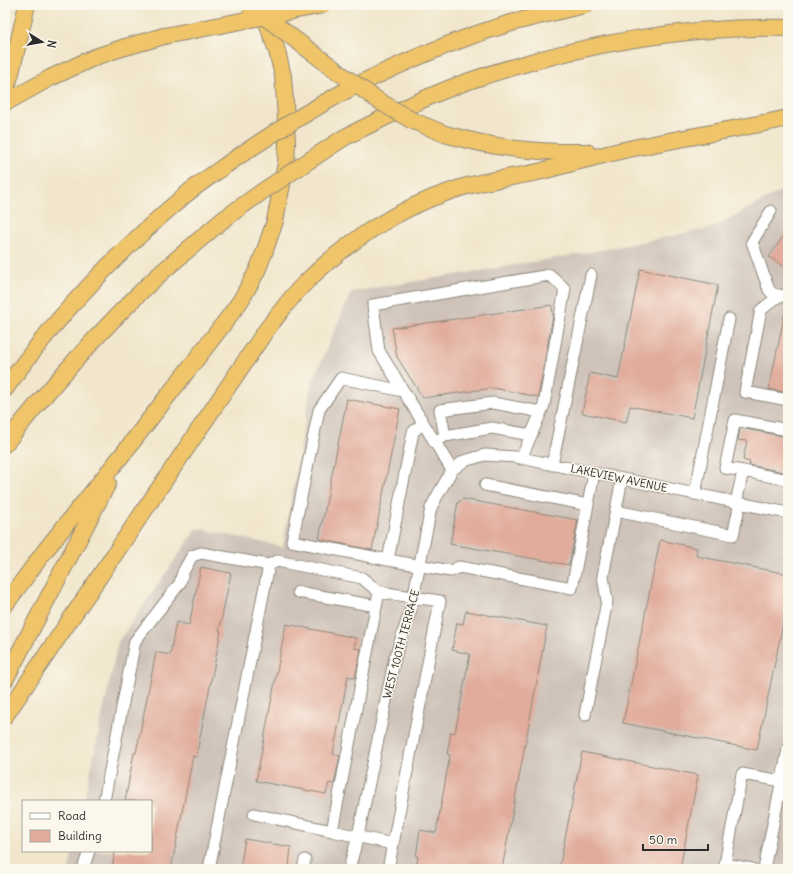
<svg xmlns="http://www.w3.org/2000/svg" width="793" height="874" viewBox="0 0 793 874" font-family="Delius,sans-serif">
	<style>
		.industrial { fill: #cec2b9 }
		.building { fill: #e1ac9b }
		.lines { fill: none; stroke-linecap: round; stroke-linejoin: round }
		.minor-casing { stroke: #8e887b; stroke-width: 13 }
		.highway-casing { stroke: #8e887b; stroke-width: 18 }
		.minor { stroke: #fff; stroke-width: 11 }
		.highway { stroke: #f0c469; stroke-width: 16 }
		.highway-bridge-casing { stroke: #8e887b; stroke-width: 18; stroke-linecap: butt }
		.highway-bridge { stroke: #f0c469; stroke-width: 16 }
		.labels { text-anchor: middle; stroke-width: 3; stroke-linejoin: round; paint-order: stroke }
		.street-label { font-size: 11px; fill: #2b2b2b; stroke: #fbf7ec }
	</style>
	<rect width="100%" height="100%" fill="#fbf7ec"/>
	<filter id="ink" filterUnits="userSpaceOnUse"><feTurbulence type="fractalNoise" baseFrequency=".025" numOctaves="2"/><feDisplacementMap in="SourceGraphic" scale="8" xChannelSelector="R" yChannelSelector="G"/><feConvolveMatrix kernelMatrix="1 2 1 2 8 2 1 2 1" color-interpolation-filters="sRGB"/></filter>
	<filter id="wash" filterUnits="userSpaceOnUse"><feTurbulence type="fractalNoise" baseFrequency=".012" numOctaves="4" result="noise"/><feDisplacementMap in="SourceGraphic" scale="16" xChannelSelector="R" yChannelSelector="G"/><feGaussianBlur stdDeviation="0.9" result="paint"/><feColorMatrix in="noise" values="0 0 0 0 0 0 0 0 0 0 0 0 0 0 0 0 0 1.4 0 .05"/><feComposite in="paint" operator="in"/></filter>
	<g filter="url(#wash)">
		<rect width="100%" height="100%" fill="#f1e6cb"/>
		<path class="industrial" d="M 788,187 L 788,869 L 69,869 L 73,851 L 151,851 L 151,801 L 84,801 L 118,642 L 197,528 L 283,547 L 311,385 L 351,292 L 575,255 L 712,228 Z"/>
		<g id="blocks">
			<path class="building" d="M 788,229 L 788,269 L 769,257 Z
				M 640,269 L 718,285 L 692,418 L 630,406 L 626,422 L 582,413 L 590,373 L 618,379 Z
				M 552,305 L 553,316 L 538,397 L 493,388 L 423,398 L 397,357 L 392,328 Z
				M 785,312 L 788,312 L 788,393 L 769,389 Z
				M 347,399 L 400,409 L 372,550 L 319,539 Z
				M 740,428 L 788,437 L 788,473 L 749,465 L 750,462 L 743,460 L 747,441 L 738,440 Z
				M 463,499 L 578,520 L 569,565 L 450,544 L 458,502 Z
				M 660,540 L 697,548 L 696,556 L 788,574 L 788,599 L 757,750 L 623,723 Z
				M 201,567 L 231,573 L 219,631 L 221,631 L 196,757 L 193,756 L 171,869 L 112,869 L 115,851 L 151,851 L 151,801 L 125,801 L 134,753 L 136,753 L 156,652 L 170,655 L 176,622 L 189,625 Z
				M 466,611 L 547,626 L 502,869 L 416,869 L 418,857 L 416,857 L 420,830 L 436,833 L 450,755 L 447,754 L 451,732 L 455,733 L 470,654 L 452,650 L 457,623 L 463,624 Z
				M 286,624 L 356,638 L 354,648 L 361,649 L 355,678 L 348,676 L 333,754 L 340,756 L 334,784 L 329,783 L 326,794 L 256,781 Z
				M 582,752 L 698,775 L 680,869 L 559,869 Z
				M 245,839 L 291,847 L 289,866 L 287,866 L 286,869 L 240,869 Z"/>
		</g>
	</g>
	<g filter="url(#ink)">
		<use href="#blocks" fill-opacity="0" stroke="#8e887b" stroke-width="1"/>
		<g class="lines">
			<g class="minor-casing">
				<path id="minor" d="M 771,211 L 752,242 L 769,290 L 773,294 L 788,297
					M 780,295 L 761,310 L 745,392 L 788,400
					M 423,423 L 413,432 L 388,560 L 451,571 L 459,567 L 572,588 L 594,473
					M 445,436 L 492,428 L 531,435
					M 434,442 L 445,436 L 440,410 L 493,403 L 541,412
					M 552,465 L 591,275
					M 452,470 L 379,351 L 373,305 L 550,275 L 565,289 L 544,405 L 521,459
					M 743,471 L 725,468 L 735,420 L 788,430
					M 485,485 L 588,505
					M 695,494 L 729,319
					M 736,503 L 743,471 L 788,480
					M 616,511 L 733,535 L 740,503
					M 388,560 L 292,541 L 319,410 L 341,378 L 403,391
					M 298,592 L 376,606
					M 379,592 L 440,601 L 393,844 L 332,831 Z
					M 585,715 L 607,601 L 603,576 L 622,479
					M 104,801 L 135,641 L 180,583 L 183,572 L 192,556 L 201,553 L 269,565
					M 254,814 L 332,831
					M 83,869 L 89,851
					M 209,869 L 269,565 L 277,561 L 362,578 L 379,592
					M 303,869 L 305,860
					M 349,869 L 358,836 L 395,657 L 411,609 L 431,508 L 436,498 L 452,470 L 464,461 L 485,455 L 516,457 L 788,513
					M 388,869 L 393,844
					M 752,869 L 725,864 L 742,774 L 782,781
					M 764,869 L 788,749"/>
			</g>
			<g class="highway-casing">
				<path id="highway" d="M 347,90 C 399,64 453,40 508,24 C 533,17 559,11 585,5
					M 5,92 L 11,73 L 27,5
					M 5,103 L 50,78 L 95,57 L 122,48 L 164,36
					M 445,134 C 494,148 535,153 587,152
					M 345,137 C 386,117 428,95 472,80 C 573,46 681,26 788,28
					M 5,389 C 55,318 118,252 184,196 C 197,185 212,175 226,165
					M 5,444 C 50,387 98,333 150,283 C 174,261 199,240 224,219
					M 5,605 L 44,552 L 126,450 L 225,322 L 241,300 L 257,271 L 264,253 L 275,221 L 286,163 L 287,143 L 285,102 L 283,76 L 277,51 L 263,11
					M 5,680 L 108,483
					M 5,716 L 267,329 C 279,314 290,298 304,284 C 345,243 398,208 454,190 C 482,180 513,178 542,171 C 570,164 597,156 624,150 C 679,138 734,130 788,118"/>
			</g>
			<use href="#minor" class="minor"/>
			<use href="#highway" class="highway"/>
			<g class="highway-bridge-casing">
				<path id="highway-bridge" d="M 249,5 L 341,74 L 379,101 L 411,120 L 445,134
					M 164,36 L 323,5
					M 226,165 C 265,138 305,113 347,90
					M 224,219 L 263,191 L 345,137"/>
			</g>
			<use href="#highway-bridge" class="highway-bridge"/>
		</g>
	</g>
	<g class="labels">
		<g class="street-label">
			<text transform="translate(619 478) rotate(12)" y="4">LAKEVIEW AVENUE</text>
			<text transform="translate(401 644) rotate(-75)" y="4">WEST 100TH TERRACE</text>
		</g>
	</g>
	<rect width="793" height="874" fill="none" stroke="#fbf7ec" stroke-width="20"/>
	<rect x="22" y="800" width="130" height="52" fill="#fbf7ec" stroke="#a8a59f"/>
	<rect x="30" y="813" width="20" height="6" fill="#ffffff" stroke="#a8a59f"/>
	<text x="58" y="820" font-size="12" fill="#2b2b2b">Road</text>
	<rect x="30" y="830" width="20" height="12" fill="#e1ac9b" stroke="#a8a59f"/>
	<text x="58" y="840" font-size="12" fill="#2b2b2b">Building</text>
	<g transform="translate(42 42) rotate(101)" stroke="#fbf7ec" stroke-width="3" paint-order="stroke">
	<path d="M0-3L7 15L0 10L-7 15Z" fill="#2b2b2b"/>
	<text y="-6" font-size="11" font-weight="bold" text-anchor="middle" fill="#2b2b2b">N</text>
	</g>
	<path d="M643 844v6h65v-6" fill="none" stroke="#2b2b2b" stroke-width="2"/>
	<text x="649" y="844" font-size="12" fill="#2b2b2b" stroke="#fbf7ec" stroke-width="3" paint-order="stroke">50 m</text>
</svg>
